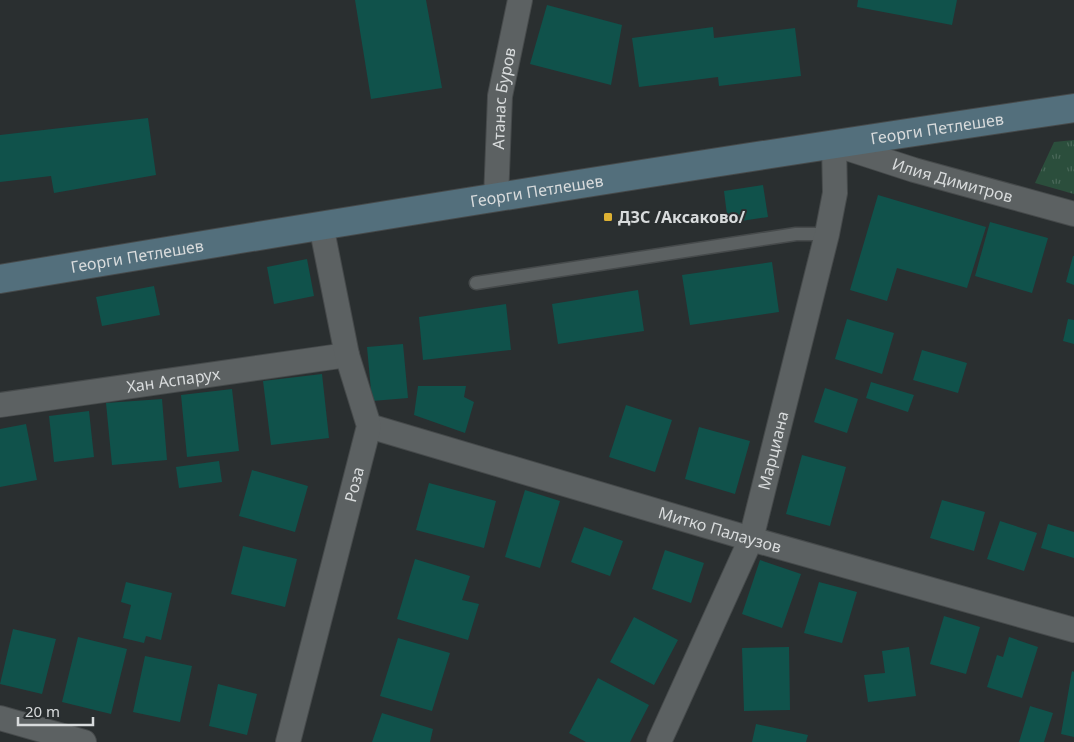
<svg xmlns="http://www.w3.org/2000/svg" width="1074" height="742" viewBox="0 0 1074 742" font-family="'Noto Sans',sans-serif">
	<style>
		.grass { fill: url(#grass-tufts) }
		.building { fill: #10524b }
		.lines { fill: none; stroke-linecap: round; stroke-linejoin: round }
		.lane-casing { stroke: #464a4b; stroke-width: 15 }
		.street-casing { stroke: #464a4b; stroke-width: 26 }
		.secondary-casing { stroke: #464a4b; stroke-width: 30 }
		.lane { stroke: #5c6162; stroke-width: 12 }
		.street { stroke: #5c6162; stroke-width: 24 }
		.secondary { stroke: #536f7c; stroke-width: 28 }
		.poi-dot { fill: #ddb133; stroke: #2a2f30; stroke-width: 2 }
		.labels { text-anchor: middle; stroke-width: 4; stroke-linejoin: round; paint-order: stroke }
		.street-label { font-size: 16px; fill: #d8dbdc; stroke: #2a2f30 }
		.poi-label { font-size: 16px; font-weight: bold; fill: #d8dbdc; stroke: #2a2f30; text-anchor: start }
	</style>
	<defs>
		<pattern id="grass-tufts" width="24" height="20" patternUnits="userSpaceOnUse" patternTransform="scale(1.25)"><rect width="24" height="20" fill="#2b4e3c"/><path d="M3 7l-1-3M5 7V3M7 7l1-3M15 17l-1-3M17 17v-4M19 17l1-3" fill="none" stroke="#496758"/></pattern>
	</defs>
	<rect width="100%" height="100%" fill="#2a2f30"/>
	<path class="grass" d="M 1074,140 L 1074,194 L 1035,183 L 1054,142 Z"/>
	<path class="building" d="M 355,0 L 426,0 L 442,88 L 371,99 Z
		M 858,0 L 957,0 L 952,25 L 857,7 Z
		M 547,5 L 622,25 L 611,85 L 530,64 Z
		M 713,27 L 714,38 L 795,28 L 801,76 L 719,86 L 718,77 L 639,87 L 632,38 Z
		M 148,118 L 156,175 L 54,193 L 51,176 L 0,182 L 0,135 Z
		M 763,185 L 768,217 L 728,223 L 724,191 Z
		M 878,195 L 986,227 L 967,288 L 897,268 L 887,301 L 850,290 Z
		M 990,222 L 1048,238 L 1032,293 L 975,276 Z
		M 1073,256 L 1074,256 L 1074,285 L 1066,282 Z
		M 307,259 L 314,296 L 274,304 L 267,267 Z
		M 772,262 L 779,312 L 690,325 L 682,275 Z
		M 154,286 L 160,315 L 102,326 L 96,297 Z
		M 638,290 L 644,331 L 558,344 L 552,304 Z
		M 506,304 L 511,350 L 423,360 L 419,317 Z
		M 847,319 L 894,333 L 882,374 L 835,359 Z
		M 1068,319 L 1074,320 L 1074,344 L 1063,341 Z
		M 403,344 L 408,398 L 372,401 L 367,347 Z
		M 922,350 L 967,363 L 958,393 L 913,380 Z
		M 322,374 L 329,438 L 271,445 L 263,381 Z
		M 871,382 L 914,395 L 908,412 L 866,398 Z
		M 418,386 L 466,386 L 464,397 L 474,402 L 465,433 L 414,415 Z
		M 825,388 L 858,399 L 847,433 L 814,422 Z
		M 232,389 L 239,451 L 187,457 L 181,395 Z
		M 162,399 L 167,460 L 112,465 L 106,403 Z
		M 626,405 L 672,420 L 655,472 L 609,457 Z
		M 89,411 L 94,457 L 54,462 L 49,416 Z
		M 26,424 L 37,480 L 0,487 L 0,429 Z
		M 699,427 L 750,441 L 735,494 L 685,479 Z
		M 802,455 L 846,467 L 830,526 L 786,514 Z
		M 219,461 L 222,482 L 179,488 L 176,467 Z
		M 252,470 L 308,486 L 295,532 L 239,516 Z
		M 429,483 L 496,501 L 484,548 L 416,530 Z
		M 525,490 L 560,501 L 540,568 L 505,557 Z
		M 942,500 L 985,512 L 974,551 L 930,538 Z
		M 1000,521 L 1037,533 L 1024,571 L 987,559 Z
		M 1048,524 L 1074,532 L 1074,558 L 1041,548 Z
		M 584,527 L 623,541 L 610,576 L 571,562 Z
		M 243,546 L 297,559 L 285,607 L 231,594 Z
		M 665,550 L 704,563 L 691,603 L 652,589 Z
		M 415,559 L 470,576 L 462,600 L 479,604 L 468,640 L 397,619 Z
		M 760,560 L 801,574 L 782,628 L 742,614 Z
		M 126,582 L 172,593 L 161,640 L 146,636 L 144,643 L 123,638 L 131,605 L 121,602 Z
		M 819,582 L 857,592 L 842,643 L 804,633 Z
		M 944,616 L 980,627 L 966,674 L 930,664 Z
		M 634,617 L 678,640 L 654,685 L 610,662 Z
		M 13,629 L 56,639 L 42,694 L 0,684 Z
		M 78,637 L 127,649 L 111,714 L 62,702 Z
		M 1009,637 L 1038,647 L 1022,698 L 987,687 L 997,655 L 1003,657 Z
		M 398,638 L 450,653 L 432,711 L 380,696 Z
		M 789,647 L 790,710 L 744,711 L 742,648 Z
		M 909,647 L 916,696 L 868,702 L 864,675 L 885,673 L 882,651 Z
		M 145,656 L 192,666 L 180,722 L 133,712 Z
		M 1072,671 L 1074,672 L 1074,737 L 1061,734 Z
		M 598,678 L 649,705 L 630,742 L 586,742 L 569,733 Z
		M 218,684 L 257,694 L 247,735 L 209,726 Z
		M 1030,706 L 1053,713 L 1044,742 L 1019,742 Z
		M 382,713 L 433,729 L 430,742 L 372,742 Z
		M 756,724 L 808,735 L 806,742 L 752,742 Z"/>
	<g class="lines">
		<g class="lane-casing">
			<path id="lane" d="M 476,283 L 796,234 L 827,234"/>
		</g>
		<g class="street-casing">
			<g id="street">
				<path id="s1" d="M 496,199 L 500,96 L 520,0"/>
				<path id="s2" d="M 0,405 L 347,355"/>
				<path id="s3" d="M 369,426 L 751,539 L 1074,630"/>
				<path d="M 0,718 L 84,742"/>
				<path id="s4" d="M 288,742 L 369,426 L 347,355 L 321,225"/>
				<path id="s5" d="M 659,742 L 751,539 L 827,234 L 835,193 L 834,144 L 914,170 L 1074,214"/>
			</g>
		</g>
		<g class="secondary-casing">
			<g id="secondary">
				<path id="s6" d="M 0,279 C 357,219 715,161 1074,108"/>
			</g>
		</g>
		<use href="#lane" class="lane"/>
		<use href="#street" class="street"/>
		<use href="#secondary" class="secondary"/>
	</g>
	<rect class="poi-dot" x="603" y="212" width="10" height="10" rx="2.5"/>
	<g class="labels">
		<g class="street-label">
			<text dy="6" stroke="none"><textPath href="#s1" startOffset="101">Атанас Буров</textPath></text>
			<text dy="6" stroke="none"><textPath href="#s6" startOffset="949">Георги Петлешев</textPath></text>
			<text dy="6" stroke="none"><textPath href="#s5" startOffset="752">Илия Димитров</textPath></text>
			<text dy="6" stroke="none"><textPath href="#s6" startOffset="544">Георги Петлешев</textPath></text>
			<text dy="6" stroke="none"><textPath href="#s6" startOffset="139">Георги Петлешев</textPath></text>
			<text dy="6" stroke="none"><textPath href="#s2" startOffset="175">Хан Аспарух</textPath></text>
			<text dy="6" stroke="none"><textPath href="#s5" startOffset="314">Марциана</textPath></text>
			<text dy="6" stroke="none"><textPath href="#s4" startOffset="266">Роза</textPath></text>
			<text dy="6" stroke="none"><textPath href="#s3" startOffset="366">Митко Палаузов</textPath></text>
		</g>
		<g class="poi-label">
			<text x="618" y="223">ДЗС /Аксаково/</text>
		</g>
	</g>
	<path d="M18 717v8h75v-8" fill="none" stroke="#d8dbdc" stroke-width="2.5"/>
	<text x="25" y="717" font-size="15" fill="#d8dbdc" stroke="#2a2f30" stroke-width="4" paint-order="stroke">20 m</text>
</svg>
